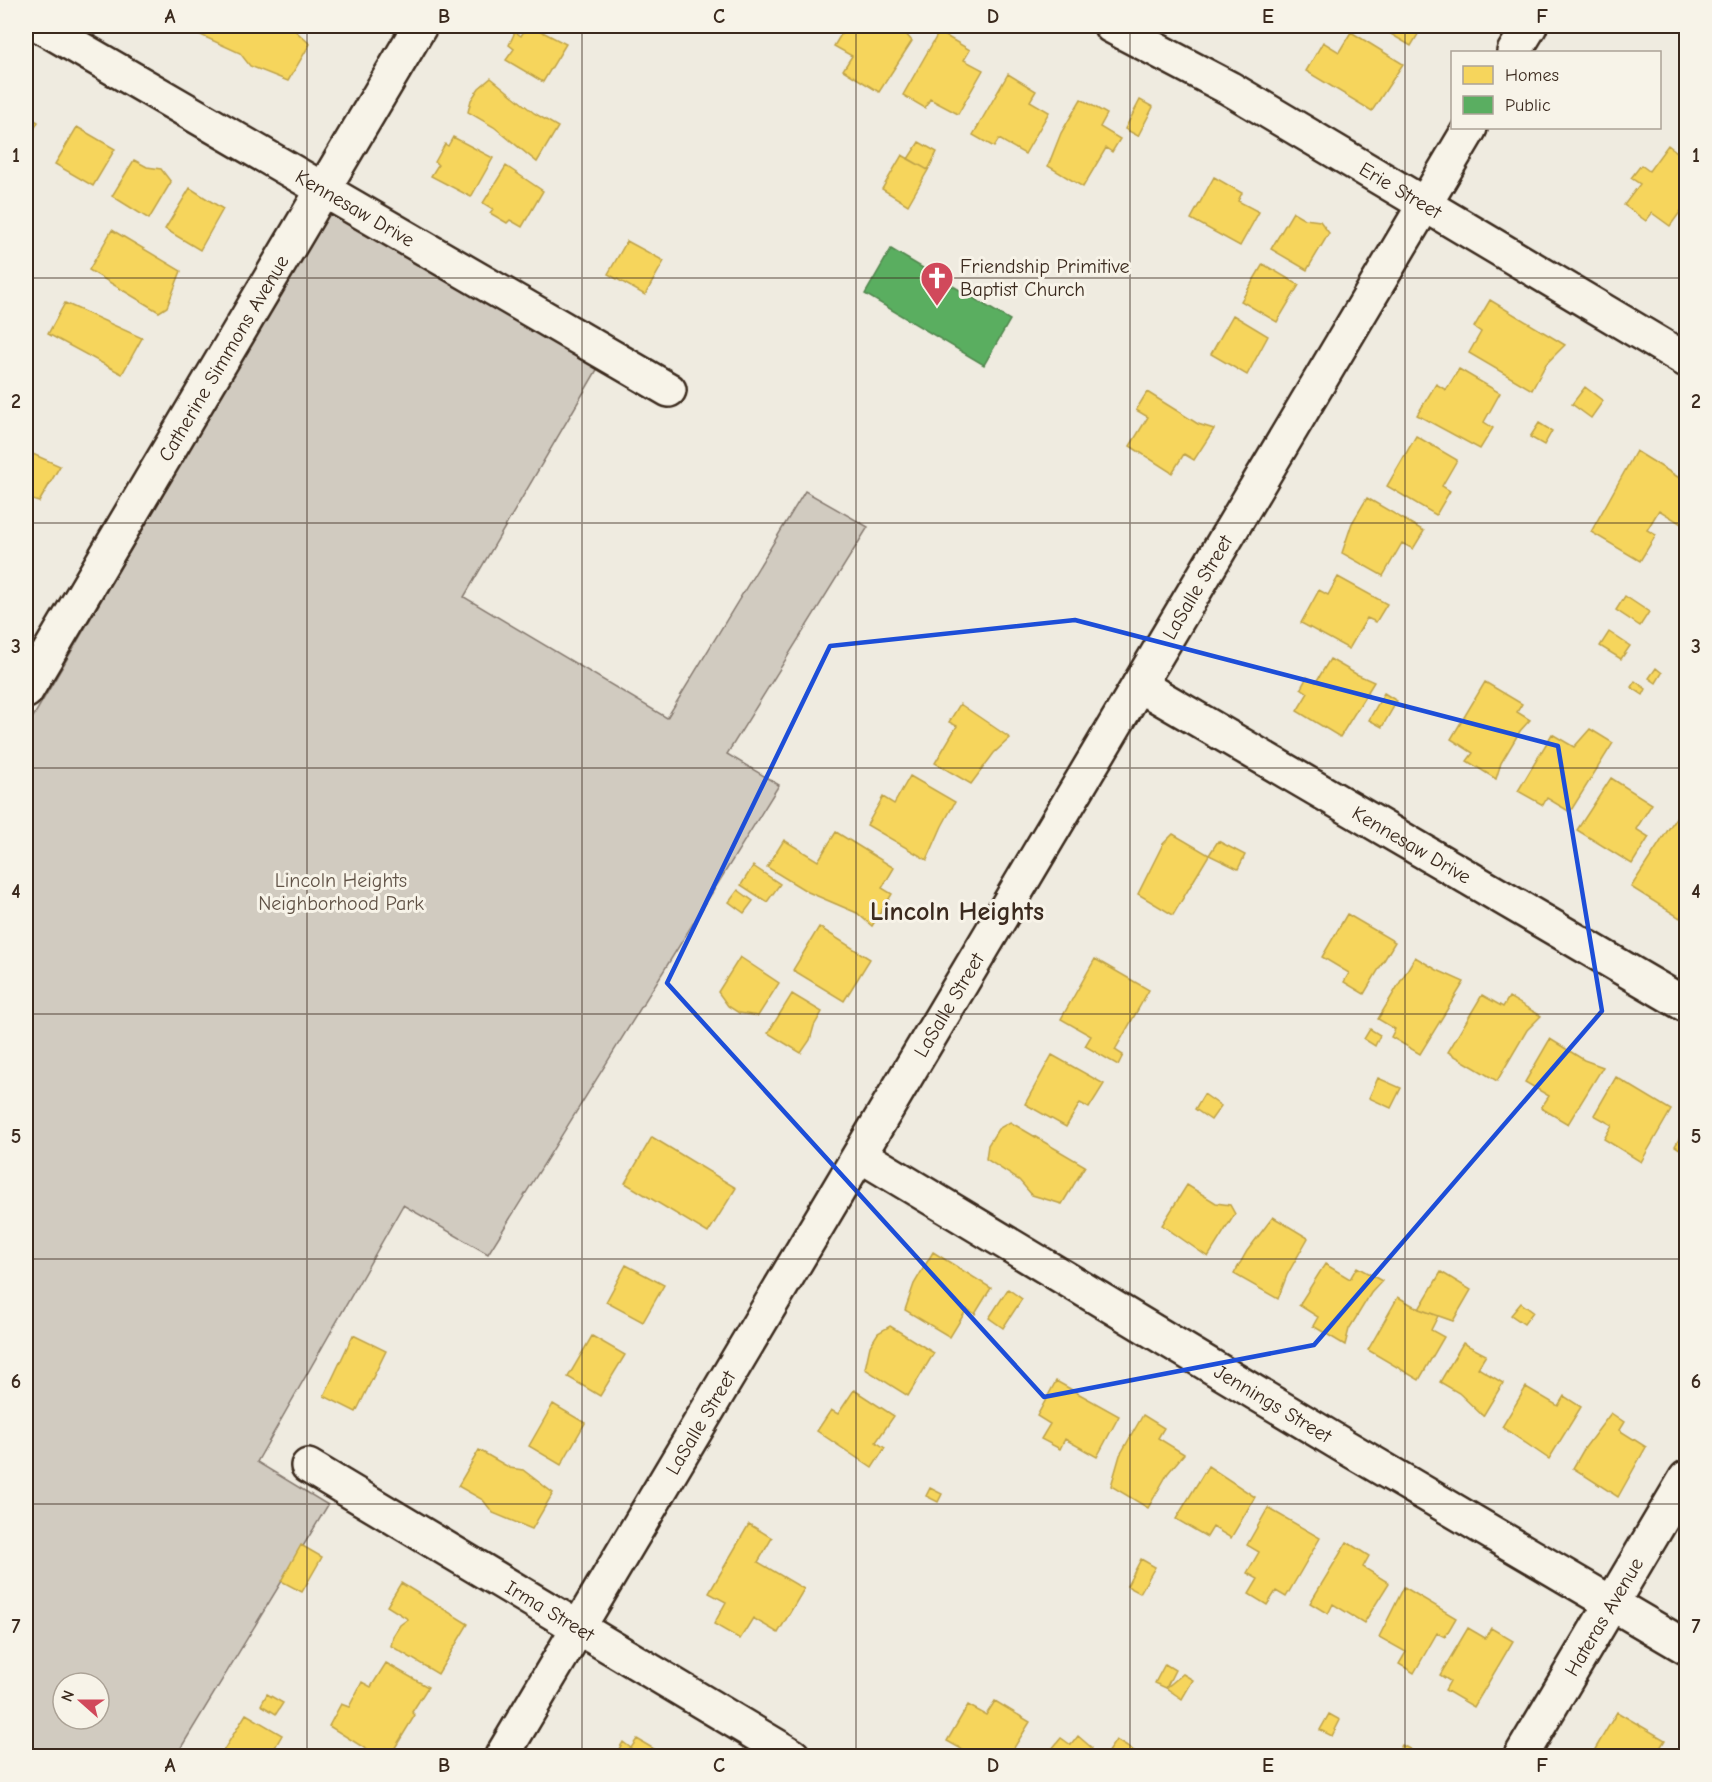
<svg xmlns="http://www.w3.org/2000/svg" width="1712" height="1782" viewBox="0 0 1712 1782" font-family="'Comic Neue',sans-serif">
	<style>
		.green { fill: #d1cbc0; stroke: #867a6f; stroke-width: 1.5; fill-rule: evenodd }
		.homes { fill: #f6d55c; stroke: #bea249; stroke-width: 1.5 }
		.public { fill: #5aae61; stroke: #51864d; stroke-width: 1.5 }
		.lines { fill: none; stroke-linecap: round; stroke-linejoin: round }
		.street-casing { stroke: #3b2a1e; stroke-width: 38 }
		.secondary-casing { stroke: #3b2a1e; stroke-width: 38 }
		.street { stroke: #f7f3e8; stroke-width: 33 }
		.secondary { stroke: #f7f3e8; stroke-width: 33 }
		.marked { fill: none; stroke: #1d4ed8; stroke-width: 4.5; stroke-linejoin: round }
		.grid { fill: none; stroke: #3b2a1e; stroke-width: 1.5; stroke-opacity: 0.55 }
		.labels { text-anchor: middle; stroke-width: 6; stroke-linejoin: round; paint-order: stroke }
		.street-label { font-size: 20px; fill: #3b2a1e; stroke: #f7f3e8 }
		.poi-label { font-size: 20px; fill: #3b2a1e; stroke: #f7f3e8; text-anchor: start }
		.park-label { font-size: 20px; fill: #605246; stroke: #f7f3e8 }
		.district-label { font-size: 26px; font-weight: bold; fill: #3b2a1e; stroke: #f7f3e8 }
		.neatline { fill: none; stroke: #3b2a1e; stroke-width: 2 }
		.grid-label { font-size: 20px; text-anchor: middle; font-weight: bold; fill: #3b2a1e }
	</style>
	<rect width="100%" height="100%" fill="#efebe0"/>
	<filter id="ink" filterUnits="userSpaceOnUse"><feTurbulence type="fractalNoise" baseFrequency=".0167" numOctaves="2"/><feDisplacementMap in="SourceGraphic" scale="12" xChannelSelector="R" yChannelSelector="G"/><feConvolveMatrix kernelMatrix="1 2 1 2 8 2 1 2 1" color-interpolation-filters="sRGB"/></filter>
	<g filter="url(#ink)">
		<path class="green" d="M 328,213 L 598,368 L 464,597 L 667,718 L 805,491 L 868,527 L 727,754 L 779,785 L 488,1254 L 403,1205 L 257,1462 L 328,1505 L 176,1756 L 26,1756 L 26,729 ZM 63,1683 L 99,1683 L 99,1719 L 63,1719 Z"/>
		<path class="homes" d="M 181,26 L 290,26 L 310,44 L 288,81 L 250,66 L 240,53 Z
			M 527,26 L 531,26 L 566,44 L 543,82 L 506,60 L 514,49 L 509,45 L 515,32 L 521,36 Z
			M 846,26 L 899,26 L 912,41 L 879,92 L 843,70 L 852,56 L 834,46 Z
			M 1377,26 L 1423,26 L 1411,46 Z
			M 939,32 L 970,50 L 964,60 L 983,70 L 958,114 L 930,99 L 925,108 L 903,95 Z
			M 1351,32 L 1403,64 L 1372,111 L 1306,71 L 1323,42 L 1339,52 Z
			M 1008,74 L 1036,91 L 1030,101 L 1049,112 L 1025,154 L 999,139 L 994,147 L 973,135 Z
			M 491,78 L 534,113 L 558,127 L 537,162 L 494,127 L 468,112 L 471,100 L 479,88 Z
			M 1081,99 L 1107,114 L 1100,127 L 1120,139 L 1112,152 L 1106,148 L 1083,187 L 1048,166 L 1061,133 Z
			M 1140,100 L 1153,107 L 1138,136 L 1125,129 Z
			M 26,115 L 38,122 L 26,144 Z
			M 77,127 L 115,149 L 93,186 L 55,164 Z
			M 453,137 L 493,158 L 471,197 L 431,176 L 438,165 L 435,162 L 445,144 L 448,146 Z
			M 919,142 L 937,152 L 928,170 L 908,159 Z
			M 1668,145 L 1686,159 L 1680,170 L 1686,175 L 1686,204 L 1670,226 L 1652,213 L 1646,221 L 1624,205 L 1640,184 L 1631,178 L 1641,165 L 1649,171 Z
			M 902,155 L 928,170 L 908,205 L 882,189 Z
			M 134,160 L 147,167 L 161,169 L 171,182 L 149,219 L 112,196 Z
			M 506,166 L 543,191 L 522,227 L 510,220 L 507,223 L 490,213 L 493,209 L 483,203 Z
			M 1214,177 L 1242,193 L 1238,201 L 1259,212 L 1240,246 L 1191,219 Z
			M 190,188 L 223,209 L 200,250 L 165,229 Z
			M 1293,212 L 1305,219 L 1320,221 L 1329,233 L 1307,270 L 1271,249 Z
			M 112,230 L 181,271 L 167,307 L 159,312 L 89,270 Z
			M 627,241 L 664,261 L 645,295 L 608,274 Z
			M 1263,264 L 1299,285 L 1277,322 L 1241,301 Z
			M 1490,300 L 1565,345 L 1546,364 L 1532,390 L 1469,353 L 1481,332 L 1474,327 Z
			M 65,303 L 142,338 L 122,374 L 48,334 Z
			M 1233,315 L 1268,336 L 1247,375 L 1211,354 Z
			M 1459,369 L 1500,393 L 1484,422 L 1493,428 L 1480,449 L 1417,415 L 1436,384 L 1446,390 Z
			M 1585,387 L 1603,401 L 1591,418 L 1572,404 Z
			M 1147,392 L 1198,424 L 1214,429 L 1194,460 L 1184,454 L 1172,473 L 1130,446 L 1148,417 L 1136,410 Z
			M 1539,423 L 1552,431 L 1544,445 L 1530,437 Z
			M 1416,436 L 1457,460 L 1442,486 L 1450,491 L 1436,515 L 1387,486 Z
			M 26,451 L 60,466 L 39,502 L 26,498 Z
			M 1636,451 L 1686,482 L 1686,527 L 1659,510 L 1647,530 L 1656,535 L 1640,561 L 1591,532 Z
			M 1367,498 L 1424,531 L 1413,549 L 1402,543 L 1383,576 L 1342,553 L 1352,523 Z
			M 1338,577 L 1387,604 L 1376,622 L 1367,618 L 1349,649 L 1301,623 L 1319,590 L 1328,595 Z
			M 1625,596 L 1649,612 L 1640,626 L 1616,610 Z
			M 1609,632 L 1630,646 L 1621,659 L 1600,646 Z
			M 1330,659 L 1356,674 L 1374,682 L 1340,737 L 1297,711 L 1308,693 L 1301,688 L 1307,677 L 1316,682 Z
			M 1656,668 L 1662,673 L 1656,683 L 1649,678 Z
			M 1635,681 L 1646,689 L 1643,695 L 1631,687 Z
			M 1485,682 L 1522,704 L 1517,712 L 1530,720 L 1520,731 L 1501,763 L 1496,779 L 1467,761 L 1473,753 L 1451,739 Z
			M 1384,693 L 1397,701 L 1382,727 L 1369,720 Z
			M 960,704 L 1010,738 L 994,753 L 971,784 L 935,763 L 957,726 L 949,722 Z
			M 1590,729 L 1613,743 L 1570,812 L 1547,798 L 1543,805 L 1518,791 L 1552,734 L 1574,747 Z
			M 910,776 L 955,802 L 942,826 L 927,860 L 867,825 L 883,797 L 894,804 Z
			M 1611,778 L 1652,804 L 1636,829 L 1649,837 L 1632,864 L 1577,830 Z
			M 1686,802 L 1686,908 L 1680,918 L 1631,887 Z
			M 836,832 L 894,868 L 882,888 L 892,894 L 872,926 L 857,913 L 808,892 L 767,867 L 784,840 L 818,861 Z
			M 1173,834 L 1209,855 L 1173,915 L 1138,894 L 1163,844 Z
			M 1218,841 L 1245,855 L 1238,869 L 1209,855 Z
			M 753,866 L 780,884 L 767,902 L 741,885 Z
			M 738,890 L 753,901 L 744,913 L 729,902 Z
			M 1347,914 L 1395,942 L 1364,994 L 1344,982 L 1349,973 L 1322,957 Z
			M 819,927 L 870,959 L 844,1001 L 793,970 Z
			M 740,957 L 779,983 L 758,1016 L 739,1013 L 728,1006 L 718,992 Z
			M 1415,957 L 1437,970 L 1464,982 L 1420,1054 L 1391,1037 L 1395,1029 L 1378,1019 Z
			M 1095,959 L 1149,990 L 1115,1050 L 1123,1055 L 1118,1065 L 1085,1046 L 1091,1036 L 1061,1019 Z
			M 792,994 L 822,1012 L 814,1026 L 810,1040 L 801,1053 L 768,1033 Z
			M 1482,995 L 1503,1007 L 1509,997 L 1541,1016 L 1527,1030 L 1497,1081 L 1448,1052 Z
			M 1370,1029 L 1380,1035 L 1375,1046 L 1364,1039 Z
			M 1550,1039 L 1584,1060 L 1603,1067 L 1568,1124 L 1541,1108 L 1549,1096 L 1525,1082 Z
			M 1052,1055 L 1104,1084 L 1089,1108 L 1080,1103 L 1066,1127 L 1025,1104 Z
			M 1616,1077 L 1671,1110 L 1641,1162 L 1604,1139 L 1612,1125 L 1594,1115 Z
			M 1378,1078 L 1401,1088 L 1391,1108 L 1369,1098 Z
			M 1204,1094 L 1221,1106 L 1211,1120 L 1195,1109 Z
			M 1010,1122 L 1085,1166 L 1062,1204 L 1032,1195 L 1019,1180 L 986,1159 L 988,1145 L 998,1129 Z
			M 1686,1127 L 1686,1153 L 1675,1146 Z
			M 652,1137 L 736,1188 L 708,1233 L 625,1183 Z
			M 1187,1185 L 1216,1203 L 1230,1205 L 1235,1214 L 1208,1257 L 1162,1225 Z
			M 1273,1217 L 1308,1238 L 1287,1275 L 1278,1299 L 1234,1274 L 1247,1251 Z
			M 933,1252 L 991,1288 L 975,1314 L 967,1309 L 950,1337 L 905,1310 L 914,1284 Z
			M 1325,1264 L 1350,1279 L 1357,1267 L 1382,1281 L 1371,1293 L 1349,1329 L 1345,1345 L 1313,1326 L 1318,1317 L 1299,1305 Z
			M 626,1265 L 664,1285 L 643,1322 L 606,1302 Z
			M 1441,1272 L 1471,1290 L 1453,1321 L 1419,1309 Z
			M 1008,1289 L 1022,1299 L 1003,1328 L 989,1318 Z
			M 1398,1297 L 1419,1309 L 1438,1316 L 1431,1330 L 1444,1337 L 1419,1380 L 1368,1350 Z
			M 1521,1303 L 1533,1312 L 1524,1324 L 1511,1315 Z
			M 890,1326 L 934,1353 L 908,1396 L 865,1369 L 870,1346 L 878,1333 Z
			M 353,1335 L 386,1351 L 356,1412 L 324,1396 Z
			M 592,1336 L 625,1355 L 600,1396 L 568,1377 Z
			M 1463,1343 L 1486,1355 L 1478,1368 L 1503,1383 L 1483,1416 L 1459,1393 L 1440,1382 Z
			M 1056,1381 L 1119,1416 L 1097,1457 L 1065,1439 L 1060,1449 L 1041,1439 L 1050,1424 L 1037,1416 Z
			M 1526,1387 L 1558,1406 L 1564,1396 L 1581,1407 L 1549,1459 L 1502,1427 Z
			M 854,1390 L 894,1416 L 876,1442 L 885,1448 L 872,1468 L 817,1431 L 831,1410 L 838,1414 Z
			M 553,1404 L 585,1423 L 561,1465 L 529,1446 Z
			M 1611,1413 L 1624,1422 L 1619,1430 L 1646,1447 L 1618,1497 L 1573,1468 L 1584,1449 Z
			M 1143,1415 L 1164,1428 L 1158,1438 L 1184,1454 L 1168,1473 L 1148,1508 L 1111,1486 L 1120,1455 Z
			M 479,1450 L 510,1468 L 523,1470 L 553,1493 L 532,1529 L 493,1513 L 483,1500 L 458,1486 Z
			M 1208,1466 L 1255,1497 L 1231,1538 L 1213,1527 L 1207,1537 L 1176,1519 Z
			M 930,1488 L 942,1494 L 938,1502 L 926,1496 Z
			M 1268,1508 L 1320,1538 L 1286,1597 L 1276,1591 L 1267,1605 L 1249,1594 L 1258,1579 L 1247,1573 L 1259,1552 L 1247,1545 Z
			M 749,1524 L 772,1538 L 758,1562 L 804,1589 L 778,1633 L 753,1618 L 740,1639 L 714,1624 L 726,1602 L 709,1593 Z
			M 1347,1542 L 1369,1556 L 1363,1567 L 1389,1583 L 1364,1623 L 1333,1604 L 1328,1614 L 1310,1603 Z
			M 301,1545 L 322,1557 L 302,1592 L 281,1581 Z
			M 1141,1559 L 1155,1567 L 1140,1593 L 1127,1586 Z
			M 401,1583 L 468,1624 L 438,1674 L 391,1646 L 393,1636 L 400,1625 L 408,1619 L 387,1606 Z
			M 1404,1587 L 1456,1618 L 1445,1637 L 1437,1633 L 1414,1673 L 1399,1664 L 1406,1652 L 1379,1637 Z
			M 1468,1628 L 1485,1638 L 1491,1628 L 1513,1641 L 1474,1707 L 1445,1690 L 1450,1681 L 1440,1675 Z
			M 386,1663 L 428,1687 L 412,1712 L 415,1715 L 390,1756 L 377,1756 L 329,1726 L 341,1704 L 349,1707 L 362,1682 L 371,1687 Z
			M 1165,1664 L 1175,1670 L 1166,1688 L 1155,1683 Z
			M 1183,1674 L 1193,1680 L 1182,1699 L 1166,1688 Z
			M 267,1694 L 283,1703 L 276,1714 L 261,1705 Z
			M 995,1701 L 1030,1722 L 1009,1756 L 974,1756 L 947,1741 L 968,1705 L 986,1715 Z
			M 1617,1712 L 1665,1740 L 1655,1756 L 1591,1756 Z
			M 246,1714 L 282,1735 L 270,1756 L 220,1756 Z
			M 1329,1714 L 1340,1720 L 1332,1736 L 1320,1730 Z
			M 1078,1736 L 1092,1748 L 1085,1756 L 1046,1756 L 1061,1738 L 1071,1745 Z
			M 637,1739 L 666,1756 L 619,1756 L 616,1754 L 623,1742 L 631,1748 Z
			M 1116,1740 L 1142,1756 L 1105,1756 Z
			M 1402,1745 L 1417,1753 L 1415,1756 L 1396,1756 Z
			M 1680,1749 L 1686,1753 L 1686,1756 L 1676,1756 Z"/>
		<path class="public" d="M 891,249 L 1010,320 L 984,365 L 865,294 Z"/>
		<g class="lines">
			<g class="street-casing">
				<g id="street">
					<path id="s1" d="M 41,26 L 669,390"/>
					<path id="s2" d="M 1111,26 L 1229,88 L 1686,360"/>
					<path id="s3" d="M 1139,685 L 1686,1005"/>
					<path id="s4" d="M 26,691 L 420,26"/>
					<path id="s5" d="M 860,1155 L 1344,1446 L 1686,1647"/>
					<path id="s6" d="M 308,1466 L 793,1756"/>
					<path id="s7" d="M 1521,1756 L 1686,1478"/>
				</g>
			</g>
			<g class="secondary-casing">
				<g id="secondary">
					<path d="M 1514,52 L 1530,26"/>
					<path id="s8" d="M 502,1756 L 1470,128"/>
				</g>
			</g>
			<use href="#street" class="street"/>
			<use href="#secondary" class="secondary"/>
		</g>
	</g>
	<path class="marked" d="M 1075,620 L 1558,746 L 1602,1011 L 1314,1345 L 1044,1397 L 667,983 L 830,646 Z"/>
	<path class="grid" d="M 307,26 L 307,1756M 582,26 L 582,1756M 856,26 L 856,1756M 1130,26 L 1130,1756M 1405,26 L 1405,1756M 26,278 L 1686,278M 26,523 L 1686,523M 26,768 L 1686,768M 26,1014 L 1686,1014M 26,1259 L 1686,1259M 26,1504 L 1686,1504"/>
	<defs>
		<g id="church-pin" transform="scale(1.725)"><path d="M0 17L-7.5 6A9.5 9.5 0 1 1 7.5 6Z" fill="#d1495b" stroke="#f7f3e8"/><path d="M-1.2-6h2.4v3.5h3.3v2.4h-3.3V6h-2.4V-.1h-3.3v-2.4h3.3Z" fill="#fff"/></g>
	</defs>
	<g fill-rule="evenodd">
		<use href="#church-pin" x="937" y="278"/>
	</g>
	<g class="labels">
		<g class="street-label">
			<text dy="7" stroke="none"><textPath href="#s2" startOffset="333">Erie Street</textPath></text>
			<text dy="7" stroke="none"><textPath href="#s1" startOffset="363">Kennesaw Drive</textPath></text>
			<text dy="7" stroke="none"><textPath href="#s4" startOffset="387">Catherine Simmons Avenue</textPath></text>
			<text dy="7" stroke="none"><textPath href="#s8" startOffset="1360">LaSalle Street</textPath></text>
			<text dy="7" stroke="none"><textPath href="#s3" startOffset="316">Kennesaw Drive</textPath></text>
			<text dy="7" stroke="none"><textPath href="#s8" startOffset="874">LaSalle Street</textPath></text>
			<text dy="7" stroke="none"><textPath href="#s5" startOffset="482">Jennings Street</textPath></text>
			<text dy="7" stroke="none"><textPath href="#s8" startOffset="388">LaSalle Street</textPath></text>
			<text dy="7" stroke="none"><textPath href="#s6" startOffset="282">Irma Street</textPath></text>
			<text dy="7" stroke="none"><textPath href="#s7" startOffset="162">Hateras Avenue</textPath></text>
		</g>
		<g class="poi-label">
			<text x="960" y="273">Friendship Primitive<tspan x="960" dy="23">Baptist Church</tspan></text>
		</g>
		<g class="park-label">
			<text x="341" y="887">Lincoln Heights<tspan x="341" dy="23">Neighborhood Park</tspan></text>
		</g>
		<g class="district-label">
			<text x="957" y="920">Lincoln Heights</text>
		</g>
	</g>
	<rect width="1712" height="1782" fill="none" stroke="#f7f3e8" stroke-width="66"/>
	<rect x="1451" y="51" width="210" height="78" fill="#f7f3e8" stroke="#aca397" stroke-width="1.5"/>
	<rect x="1463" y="66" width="30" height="18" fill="#f6d55c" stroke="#aca397" stroke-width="1.5"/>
	<text x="1505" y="81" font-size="18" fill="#3b2a1e">Homes</text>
	<rect x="1463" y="96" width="30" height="18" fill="#5aae61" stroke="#aca397" stroke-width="1.5"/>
	<text x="1505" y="111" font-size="18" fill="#3b2a1e">Public</text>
	<g transform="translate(81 1701) rotate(291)"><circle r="28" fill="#f7f3e8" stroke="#aca397" stroke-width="1.5"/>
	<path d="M0-4.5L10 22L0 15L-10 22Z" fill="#d1495b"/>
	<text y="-9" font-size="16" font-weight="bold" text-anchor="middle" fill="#3b2a1e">N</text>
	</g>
	<rect x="33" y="33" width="1646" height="1716" class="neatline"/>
	<g class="grid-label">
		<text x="170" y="23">A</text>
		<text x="444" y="23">B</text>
		<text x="719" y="23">C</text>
		<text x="993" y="23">D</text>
		<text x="1268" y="23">E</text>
		<text x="1542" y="23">F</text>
		<text x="16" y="162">1</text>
		<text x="1696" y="162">1</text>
		<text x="16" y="408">2</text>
		<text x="1696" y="408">2</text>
		<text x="16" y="653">3</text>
		<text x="1696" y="653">3</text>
		<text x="16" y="898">4</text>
		<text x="1696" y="898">4</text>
		<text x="16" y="1143">5</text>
		<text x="1696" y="1143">5</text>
		<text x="16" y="1388">6</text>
		<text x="1696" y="1388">6</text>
		<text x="16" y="1633">7</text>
		<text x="1696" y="1633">7</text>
		<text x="170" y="1772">A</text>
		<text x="444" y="1772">B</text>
		<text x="719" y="1772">C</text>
		<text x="993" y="1772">D</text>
		<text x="1268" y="1772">E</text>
		<text x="1542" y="1772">F</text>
	</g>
</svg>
